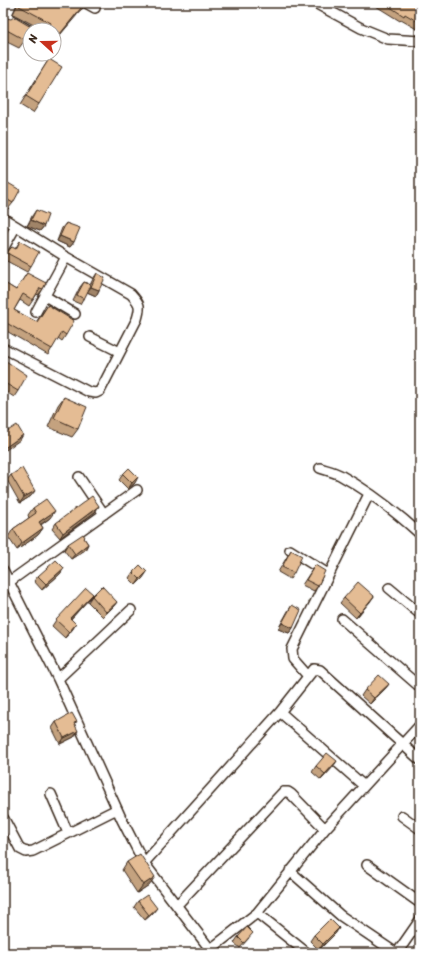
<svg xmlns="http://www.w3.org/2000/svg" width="423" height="956" viewBox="0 0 423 956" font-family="Sriracha,sans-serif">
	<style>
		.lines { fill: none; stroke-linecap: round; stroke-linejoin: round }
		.minor-casing { stroke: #3b2a1e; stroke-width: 12 }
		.minor { stroke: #fff; stroke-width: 9 }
		.wall { fill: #c4a27f; stroke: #3b2a1e }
		.shaded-wall { fill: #a08468; stroke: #3b2a1e }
		.building { fill: #e4bc94; stroke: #3b2a1e }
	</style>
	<rect width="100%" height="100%" fill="#fff"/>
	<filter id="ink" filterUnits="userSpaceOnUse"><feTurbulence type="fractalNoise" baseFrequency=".025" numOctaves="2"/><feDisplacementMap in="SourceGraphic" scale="8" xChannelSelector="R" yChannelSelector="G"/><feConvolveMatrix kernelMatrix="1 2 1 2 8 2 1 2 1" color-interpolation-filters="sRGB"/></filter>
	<g filter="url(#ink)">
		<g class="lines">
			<g class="minor-casing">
				<path id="minor" d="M 86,3 L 95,8
					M 315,3 L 361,28 L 388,39 L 420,41
					M 6,17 L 30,31
					M 4,21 L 12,3
					M 3,218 L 66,257 L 131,294 C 140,304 141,306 137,319 L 100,391 L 96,393 L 89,392 L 3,348
					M 3,249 L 16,226
					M 45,296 L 75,314
					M 36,312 L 66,257
					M 90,337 L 120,352
					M 320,468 C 326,470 334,472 340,475 C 367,490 397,513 420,534
					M 79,477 L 104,514
					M 290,550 L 325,572
					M 3,570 L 58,679 L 122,820 L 144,863 L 213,953
					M 9,582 L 137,490
					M 389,588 L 420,614
					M 342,619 L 420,687
					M 308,676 L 293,659 L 292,649 L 369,494
					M 58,679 L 131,610
					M 280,712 L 364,786
					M 51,794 L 68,833
					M 402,816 L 420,829
					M 4,819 L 20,849 L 26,852 L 33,851 L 117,809
					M 144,863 L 280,712 L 314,669 L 320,670 L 420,760
					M 367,865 L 420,903
					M 290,871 L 341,916 L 396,953
					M 177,905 L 283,792 L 288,792 L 291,794 L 325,829
					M 257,913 L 307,953
					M 207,952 L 257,913 L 325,829 L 420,725
					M 397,953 L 420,920"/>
			</g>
			<use href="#minor" class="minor"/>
		</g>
		<path class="wall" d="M 18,3 L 86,3 L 54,42 L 54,30 L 43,30 L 13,14 Z
			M 371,3 L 415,3 L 420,6 L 420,31 L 401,20 L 400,21 Z
			M 7,18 L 25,40 L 19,48 L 3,40 L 3,24 Z
			M 49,59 L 39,104 L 33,113 L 20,105 Z
			M 3,180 L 13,203 L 8,209 L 3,206 Z
			M 36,210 L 44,226 L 40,231 L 27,226 L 32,216 Z
			M 66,223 L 74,242 L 70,247 L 57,241 L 62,228 Z
			M 20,241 L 31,266 L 27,272 L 3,259 L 10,249 L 15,249 Z
			M 27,273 L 43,289 L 38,295 L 37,294 L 29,306 L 20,300 L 14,310 L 36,322 L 48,305 L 66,335 L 62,341 L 58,338 L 48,355 L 3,329 L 3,282 L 16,290 Z
			M 97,273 L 99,290 L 96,296 L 87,292 L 80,304 L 73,301 L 80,287 L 84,282 L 90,285 L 93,279 Z
			M 3,359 L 18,391 L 14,397 L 3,390 Z
			M 64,397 L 78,429 L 72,437 L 48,427 L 58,405 Z
			M 123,474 L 135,483 L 128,489 L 119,480 Z
			M 11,475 L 31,496 L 20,503 L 7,480 Z
			M 99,506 L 95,512 L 60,538 L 52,529 L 56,523 Z
			M 33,508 L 50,518 L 41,525 L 43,528 L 38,535 L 17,550 L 8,537 L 13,529 L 29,518 L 28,515 Z
			M 84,538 L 88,544 L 85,550 L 71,559 L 64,550 L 68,544 Z
			M 291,550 L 294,573 L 290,579 L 278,572 Z
			M 315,565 L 318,586 L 314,591 L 302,585 Z
			M 64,568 L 60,574 L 42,590 L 34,581 L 38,576 Z
			M 133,572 L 143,578 L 136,585 L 129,578 Z
			M 93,594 L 89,599 L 71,619 L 76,624 L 72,630 L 65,638 L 52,626 L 56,620 Z
			M 92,596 L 117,602 L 113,607 L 103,617 L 88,602 Z
			M 374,596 L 356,618 L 340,603 L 344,598 Z
			M 292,605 L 293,628 L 289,633 L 278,629 L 288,611 Z
			M 389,684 L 385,689 L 370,704 L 361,696 L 365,690 Z
			M 56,722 L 75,724 L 74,737 L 60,744 L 52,728 Z
			M 316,766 L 333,767 L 321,780 L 312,772 Z
			M 127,862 L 149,885 L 137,893 L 122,870 Z
			M 138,901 L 153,913 L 145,920 L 134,907 Z
			M 339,928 L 335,934 L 319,950 L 310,941 L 314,935 Z
			M 238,937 L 249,938 L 240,948 L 234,943 Z"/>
		<path class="shaded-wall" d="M 85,3 L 83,8 L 54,42 L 60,34 Z
			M 31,220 L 44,226 L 40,231 L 27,226 Z
			M 60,236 L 74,242 L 70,247 L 57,241 Z
			M 91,287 L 99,290 L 96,296 L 87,292 Z
			M 23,435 L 20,440 L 3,452 L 3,449 Z
			M 138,477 L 135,483 L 128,489 L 132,483 Z
			M 35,491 L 31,496 L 20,503 L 24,497 Z
			M 99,506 L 95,512 L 60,538 L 63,533 Z
			M 55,511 L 50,518 L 34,529 L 39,522 Z
			M 43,528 L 38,535 L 17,550 L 22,543 Z
			M 88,544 L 85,550 L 71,559 L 75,554 Z
			M 64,568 L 60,574 L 42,590 L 46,584 Z
			M 147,572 L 143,578 L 136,585 L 140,579 Z
			M 93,594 L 89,599 L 66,624 L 70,618 Z
			M 374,596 L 370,602 L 356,618 L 360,613 Z
			M 117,602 L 113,607 L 103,617 L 106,612 Z
			M 282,623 L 293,628 L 289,633 L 278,629 Z
			M 76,624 L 72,630 L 65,638 L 69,632 Z
			M 389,684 L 385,689 L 370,704 L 374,698 Z
			M 78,731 L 74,737 L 60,744 L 64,738 Z
			M 337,761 L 333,767 L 321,780 L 325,774 Z
			M 155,877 L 149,885 L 137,893 L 143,885 Z
			M 157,908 L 153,913 L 145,920 L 149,915 Z
			M 339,928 L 335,934 L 319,950 L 323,944 Z"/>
		<path class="building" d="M 20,3 L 85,3 L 60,34 L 50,25 L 51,23 L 19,6 Z
			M 384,3 L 415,3 L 420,6 L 420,23 L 405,14 L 404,16 Z
			M 14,17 L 31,27 L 25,40 L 3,28 L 3,26 L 7,18 L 11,19 Z
			M 49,59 L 62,67 L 39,104 L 26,96 Z
			M 3,78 L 6,80 L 3,84 Z
			M 3,180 L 20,190 L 13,203 L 3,197 Z
			M 36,210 L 48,215 L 44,226 L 31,220 Z
			M 66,223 L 80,228 L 74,242 L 60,236 Z
			M 20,241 L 39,252 L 31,266 L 7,253 L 10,249 L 12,247 L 16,249 Z
			M 27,273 L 46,283 L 43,289 L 40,288 L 33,300 L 23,294 L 14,310 L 37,322 L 48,305 L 74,321 L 66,335 L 62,332 L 52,349 L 3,321 L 3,300 L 4,297 L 3,297 L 3,282 L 16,290 Z
			M 97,273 L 105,278 L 99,290 L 91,287 Z
			M 84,282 L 91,285 L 84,299 L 77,295 Z
			M 3,359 L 27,375 L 18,391 L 3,382 Z
			M 64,397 L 87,407 L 78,429 L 54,418 Z
			M 17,425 L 23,435 L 3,449 L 3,434 Z
			M 22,468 L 35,491 L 24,497 L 11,475 Z
			M 129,468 L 138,477 L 132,483 L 123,474 Z
			M 92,496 L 99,506 L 63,533 L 56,523 Z
			M 46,499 L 55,511 L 39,522 L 43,528 L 22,543 L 13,529 L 36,513 L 33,508 Z
			M 83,534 L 85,537 L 84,538 L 88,544 L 75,554 L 68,544 Z
			M 291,550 L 302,556 L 294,573 L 282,567 Z
			M 56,560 L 64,568 L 46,584 L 38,576 Z
			M 140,565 L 147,572 L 140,579 L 133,572 Z
			M 315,565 L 325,571 L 318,586 L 306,580 Z
			M 358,582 L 374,596 L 360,613 L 344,598 Z
			M 102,586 L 117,602 L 106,612 L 92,596 Z
			M 86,588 L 93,594 L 70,618 L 76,624 L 69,632 L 56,620 Z
			M 292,605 L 301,610 L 293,628 L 282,623 Z
			M 379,675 L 389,684 L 374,698 L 365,690 Z
			M 72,713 L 77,722 L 74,723 L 78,731 L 64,738 L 56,722 Z
			M 327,753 L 337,761 L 325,774 L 316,766 Z
			M 140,854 L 155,877 L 143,885 L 127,862 Z
			M 147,895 L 157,908 L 149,915 L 138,901 Z
			M 330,919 L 339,928 L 323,944 L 314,935 Z
			M 247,927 L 253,933 L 244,943 L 238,937 Z
			M 280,948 L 284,953 L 274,953 Z"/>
	</g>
	<rect width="423" height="956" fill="none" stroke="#fff" stroke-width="16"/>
	<rect x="8" y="8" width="407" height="940" fill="none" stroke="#3b2a1e" stroke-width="1.5" filter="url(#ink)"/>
	<g transform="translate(42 42) rotate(291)"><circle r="19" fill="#ffffff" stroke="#b1aaa5"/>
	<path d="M0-3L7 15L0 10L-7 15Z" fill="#c8321e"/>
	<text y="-6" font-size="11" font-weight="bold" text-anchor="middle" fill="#3b2a1e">N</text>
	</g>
</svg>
